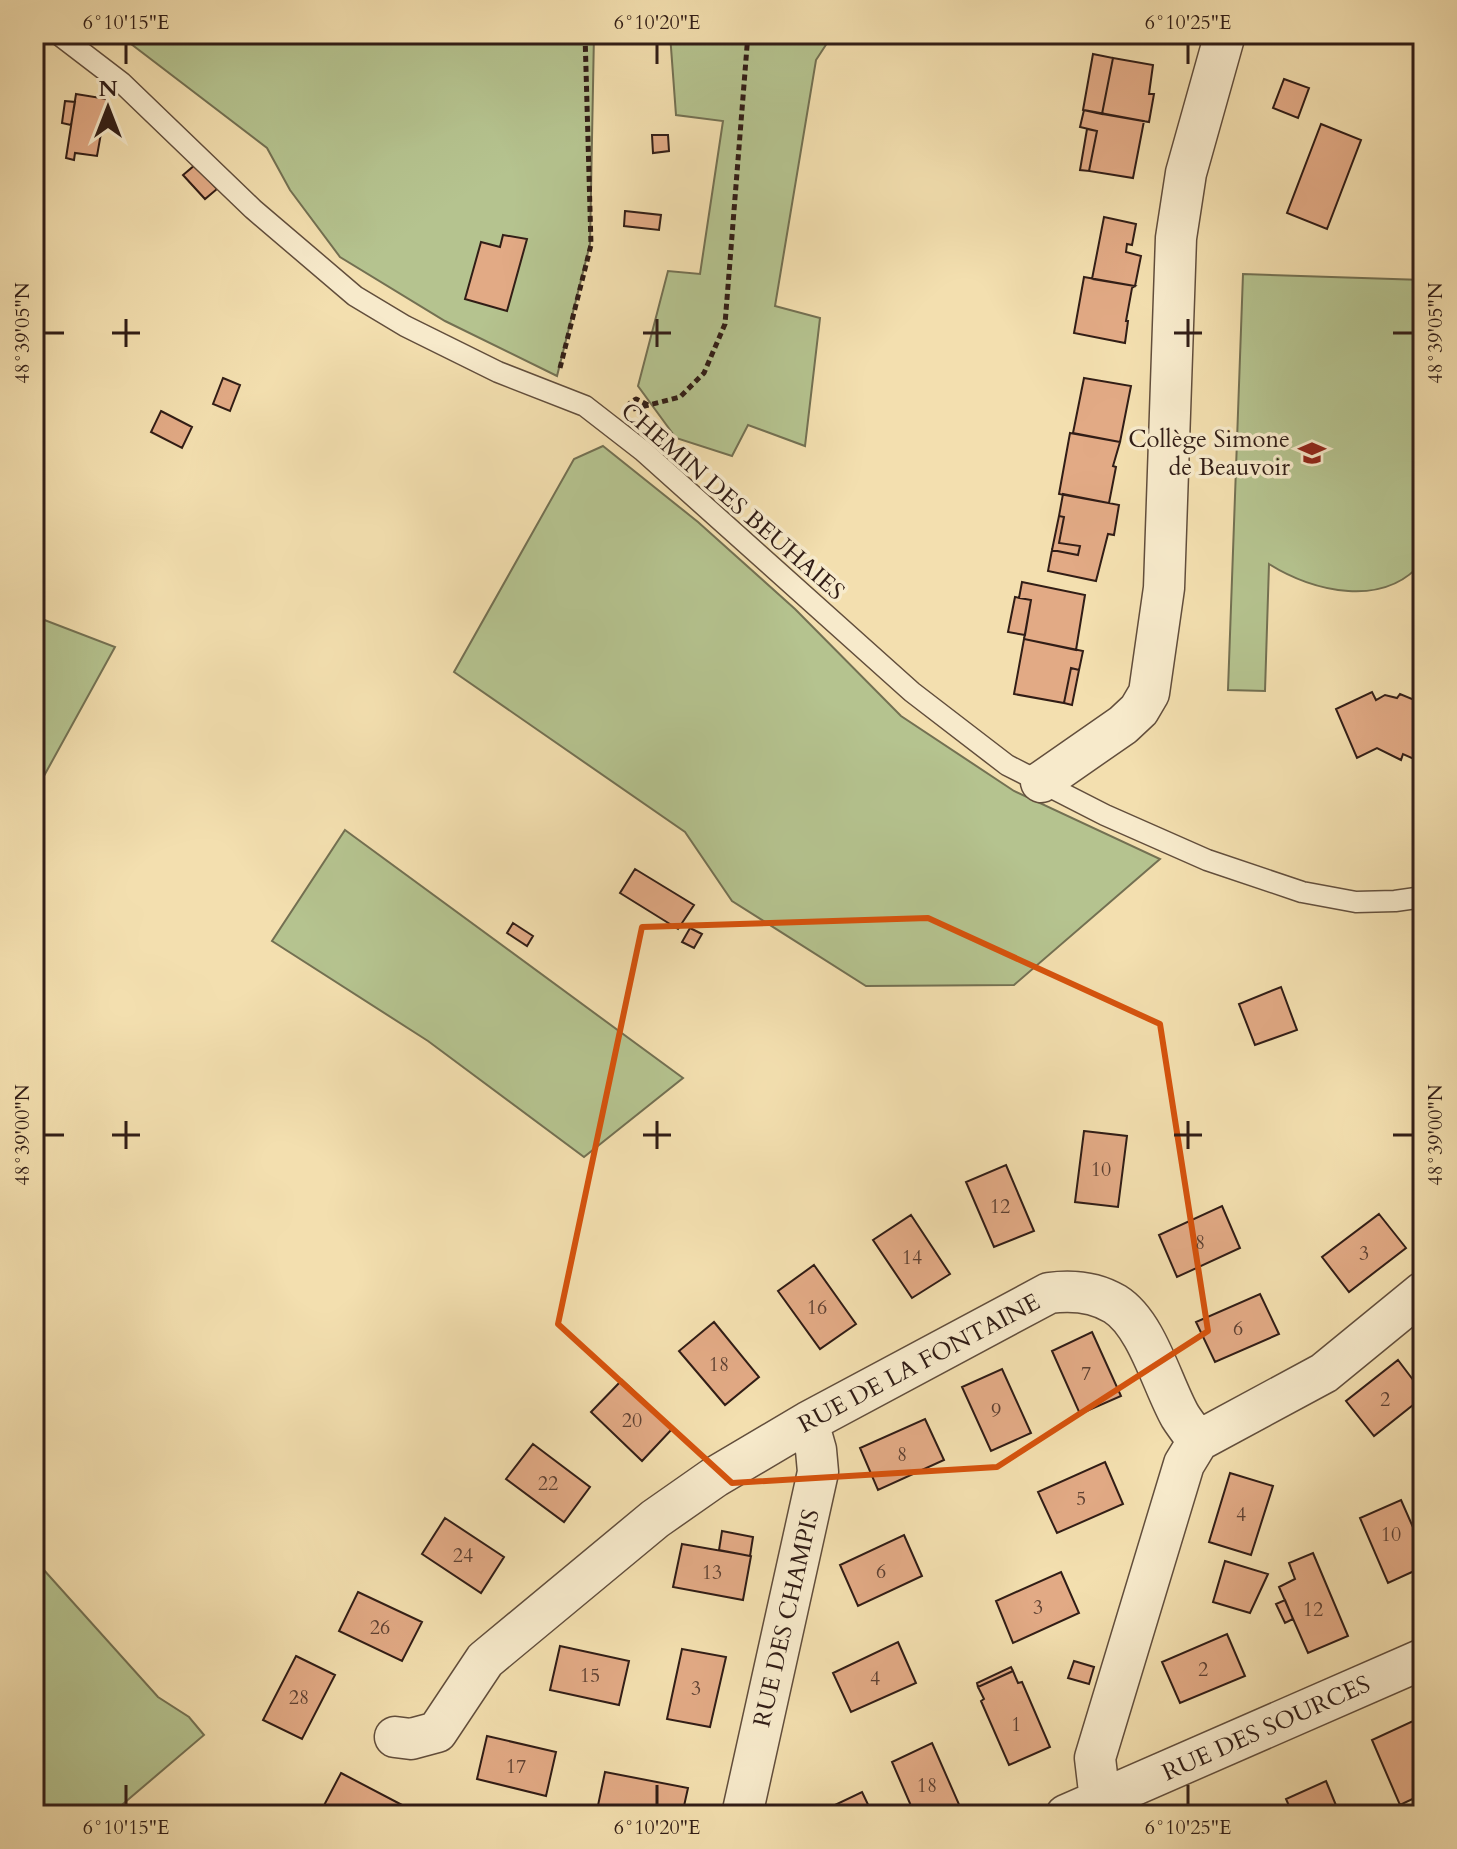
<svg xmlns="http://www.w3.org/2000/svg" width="1457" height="1849" viewBox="0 0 1457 1849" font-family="Cardo,serif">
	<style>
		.green { fill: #b5c38f; stroke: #737052; stroke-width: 2 }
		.building { fill: #e2aa85; stroke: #311d16; stroke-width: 2 }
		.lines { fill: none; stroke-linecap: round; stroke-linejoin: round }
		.service-casing { stroke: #624e3c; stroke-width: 23 }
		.minor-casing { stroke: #624e3c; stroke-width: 43 }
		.path { stroke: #311d16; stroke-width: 5; stroke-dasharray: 6 4; stroke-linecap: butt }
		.service { stroke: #f7eacb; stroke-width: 20 }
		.minor { stroke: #f7eacb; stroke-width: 40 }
		.marked { fill: none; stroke: #d6530d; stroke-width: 6; stroke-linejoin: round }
		.ticks { fill: none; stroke: #311d16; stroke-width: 3 }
		.labels { text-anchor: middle; stroke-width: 7; stroke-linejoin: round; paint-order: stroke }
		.number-label { font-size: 20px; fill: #5d4032 }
		.poi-label { font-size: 24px; fill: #311d16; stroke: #f7eacb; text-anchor: end }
		.street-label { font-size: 24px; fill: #311d16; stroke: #f7eacb }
		.neatline { fill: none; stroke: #311d16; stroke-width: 3 }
		.ticks-label { font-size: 20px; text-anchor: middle; fill: #311d16 }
	</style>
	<rect width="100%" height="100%" fill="#f3dfaf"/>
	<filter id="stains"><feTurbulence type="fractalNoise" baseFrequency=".0025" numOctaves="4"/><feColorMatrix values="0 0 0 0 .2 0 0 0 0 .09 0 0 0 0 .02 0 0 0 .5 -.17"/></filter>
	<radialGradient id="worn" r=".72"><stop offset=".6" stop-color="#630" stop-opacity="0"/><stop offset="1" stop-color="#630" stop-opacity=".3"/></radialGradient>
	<path class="green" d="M 118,34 L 594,34 L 590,244 L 557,376 L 445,321 L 340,257 L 290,190 L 267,148 Z
		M 670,34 L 833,34 L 816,60 L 775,306 L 820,318 L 805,446 L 748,425 L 732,456 L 676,438 L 638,386 L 668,271 L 700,274 L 723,121 L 676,115 Z
		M 1243,274 L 1423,280 L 1423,561 C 1385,609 1313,592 1269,564 L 1265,691 L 1228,690 Z
		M 603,446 L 698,522 L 795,609 L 901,716 L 1014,791 L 1160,859 L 1014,985 L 866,986 L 732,901 L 685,832 L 454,672 L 574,459 Z
		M 34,616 L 115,647 L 34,794 Z
		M 345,830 L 683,1078 L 584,1157 L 428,1041 L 272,941 Z
		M 34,1559 L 158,1697 L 189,1717 L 204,1735 L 110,1815 L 34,1815 Z"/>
	<path class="building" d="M 1093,54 L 1113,58 L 1102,114 L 1083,110 Z
		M 1113,58 L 1153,65 L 1149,94 L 1154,94 L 1149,122 L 1102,114 Z
		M 1284,79 L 1309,88 L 1298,118 L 1273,108 Z
		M 76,94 L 107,99 L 97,156 L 75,153 L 74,160 L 66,158 Z
		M 65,101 L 75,102 L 71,125 L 62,123 Z
		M 1084,110 L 1144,121 L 1133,178 L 1089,171 L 1097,131 L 1080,127 Z
		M 1321,124 L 1361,140 L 1327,229 L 1287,213 Z
		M 1087,129 L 1097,131 L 1089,171 L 1080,170 Z
		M 652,135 L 668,135 L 669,151 L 653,153 Z
		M 195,165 L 217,189 L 205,199 L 183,175 Z
		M 625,211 L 661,215 L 659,230 L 624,226 Z
		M 1104,217 L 1136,224 L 1132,245 L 1127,244 L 1126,252 L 1141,256 L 1135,286 L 1092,279 Z
		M 503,235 L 527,239 L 507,311 L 465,299 L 481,242 L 500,247 Z
		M 1084,277 L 1135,286 L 1132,288 L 1126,321 L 1128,321 L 1125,343 L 1074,333 Z
		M 223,378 L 240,385 L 230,411 L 213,404 Z
		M 1084,378 L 1131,386 L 1120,442 L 1073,433 Z
		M 161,411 L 192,427 L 182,448 L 151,432 Z
		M 1070,433 L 1120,442 L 1113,466 L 1116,467 L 1109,503 L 1059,494 Z
		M 1063,494 L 1119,505 L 1114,535 L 1108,534 L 1096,581 L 1048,571 L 1052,550 L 1078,555 L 1080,546 L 1059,543 L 1064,517 L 1059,516 Z
		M 1059,516 L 1064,517 L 1059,543 L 1080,546 L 1078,555 L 1052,550 Z
		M 1022,582 L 1085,595 L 1076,650 L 1024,639 L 1031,600 L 1019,598 Z
		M 1015,597 L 1031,600 L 1025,635 L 1008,632 Z
		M 1024,639 L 1083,651 L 1079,670 L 1071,668 L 1064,703 L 1014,694 Z
		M 1071,668 L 1079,670 L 1072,705 L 1064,703 Z
		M 1423,690 L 1423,763 L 1403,754 L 1401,760 L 1377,748 L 1357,758 L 1336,709 L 1372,692 L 1376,700 L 1385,695 L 1397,698 L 1400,694 L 1419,702 Z
		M 635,869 L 694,905 L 678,929 L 620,893 Z
		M 513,923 L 533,936 L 527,946 L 507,933 Z
		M 690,928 L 702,934 L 694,948 L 682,942 Z
		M 1281,987 L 1297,1030 L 1255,1045 L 1239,1004 Z
		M 1084,1131 L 1127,1136 L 1118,1207 L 1075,1202 Z
		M 1006,1165 L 1034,1231 L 994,1247 L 966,1182 Z
		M 1222,1206 L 1240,1248 L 1177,1277 L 1159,1235 Z
		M 1379,1214 L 1406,1248 L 1349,1292 L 1322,1257 Z
		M 911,1215 L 950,1274 L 912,1298 L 873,1240 Z
		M 814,1265 L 856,1324 L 820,1349 L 778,1291 Z
		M 1260,1294 L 1279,1334 L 1215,1362 L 1196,1322 Z
		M 714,1322 L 759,1377 L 725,1405 L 679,1351 Z
		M 1092,1332 L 1121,1396 L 1080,1414 L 1052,1351 Z
		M 1398,1360 L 1423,1393 L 1423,1397 L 1374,1436 L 1346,1401 Z
		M 1002,1369 L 1031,1433 L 991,1451 L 962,1387 Z
		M 622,1380 L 673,1428 L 642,1461 L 591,1412 Z
		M 925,1419 L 944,1460 L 878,1490 L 860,1448 Z
		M 533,1444 L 590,1487 L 564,1522 L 506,1479 Z
		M 1105,1462 L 1123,1504 L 1057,1533 L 1038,1492 Z
		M 1230,1473 L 1273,1486 L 1251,1555 L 1209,1542 Z
		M 1401,1500 L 1423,1550 L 1423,1567 L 1388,1583 L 1360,1518 Z
		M 445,1518 L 504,1557 L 481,1593 L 422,1554 Z
		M 722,1531 L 753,1537 L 750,1556 L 719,1550 Z
		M 904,1535 L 922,1576 L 858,1606 L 840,1565 Z
		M 682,1544 L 751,1556 L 743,1600 L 673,1587 Z
		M 1313,1553 L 1348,1636 L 1308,1653 L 1279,1587 L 1295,1579 L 1289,1563 Z
		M 1225,1561 L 1268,1574 L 1250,1613 L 1213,1602 Z
		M 1061,1572 L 1079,1613 L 1013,1643 L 996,1601 Z
		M 358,1592 L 422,1622 L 402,1661 L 339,1631 Z
		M 1285,1600 L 1293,1619 L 1285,1623 L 1276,1604 Z
		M 1227,1634 L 1245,1676 L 1180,1703 L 1162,1662 Z
		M 898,1642 L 916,1683 L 851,1712 L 833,1673 Z
		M 560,1646 L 629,1661 L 619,1705 L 550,1690 Z
		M 682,1649 L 726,1657 L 710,1727 L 667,1719 Z
		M 296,1656 L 335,1675 L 302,1739 L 263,1720 Z
		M 1074,1661 L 1094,1667 L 1089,1684 L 1068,1678 Z
		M 1011,1667 L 1013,1671 L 978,1687 L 977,1683 Z
		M 1013,1671 L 1018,1683 L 1022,1682 L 1050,1747 L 1009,1765 L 981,1701 L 984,1699 L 978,1687 Z
		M 1413,1721 L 1423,1745 L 1423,1794 L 1400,1805 L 1372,1740 Z
		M 487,1736 L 556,1752 L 546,1796 L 477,1779 Z
		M 932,1743 L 961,1809 L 948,1815 L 915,1815 L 892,1762 Z
		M 605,1772 L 688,1788 L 682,1815 L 596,1815 Z
		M 341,1773 L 404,1806 L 399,1815 L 325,1815 L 320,1813 Z
		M 1326,1781 L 1340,1815 L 1293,1815 L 1286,1799 Z
		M 862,1792 L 873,1815 L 814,1815 Z"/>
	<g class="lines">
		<g class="service-casing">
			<path id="service" d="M 58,34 L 122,83 L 253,209 L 355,296 L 405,326 L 498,372 L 585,406 L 643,451 L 912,692 L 1007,765 L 1105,815 L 1207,860 L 1302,892 L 1356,902 L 1395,901 L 1423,897"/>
		</g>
		<g class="minor-casing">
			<path id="minor" d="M 1041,782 L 1123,725 L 1139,710 L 1149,693 L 1164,588 L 1176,238 L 1186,173 L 1225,34
				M 1198,1441 L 1324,1373 L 1423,1292
				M 395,1737 L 411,1739 L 437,1732 L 485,1660 L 655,1519 L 715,1477 L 808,1422 L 1049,1293 C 1071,1290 1095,1292 1115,1304 C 1147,1324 1162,1384 1180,1416 C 1185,1424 1192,1433 1198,1441 L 1184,1464 L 1095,1758 L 1100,1800
				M 742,1815 L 818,1472 L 816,1450 L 808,1422
				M 1066,1815 L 1423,1659"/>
		</g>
		<path class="path" d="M 560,368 L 591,245 L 585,34
			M 628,408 L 630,403 L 636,399 L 648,405
			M 633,409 L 680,397 L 704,373 L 725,324 L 748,34"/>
		<use href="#service" class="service"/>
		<use href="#minor" class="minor"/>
	</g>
	<path class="marked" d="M 928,918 L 1160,1024 L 1208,1331 L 997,1467 L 732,1483 L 558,1324 L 642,927 Z"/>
	<path class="ticks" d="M 126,44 L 126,64M 657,44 L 657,64M 1188,44 L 1188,64M 126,319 L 126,347M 657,319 L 657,347M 1188,319 L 1188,347M 44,333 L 64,333M 112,333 L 140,333M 643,333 L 671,333M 1174,333 L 1202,333M 1393,333 L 1413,333M 126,1121 L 126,1149M 657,1121 L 657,1149M 1188,1121 L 1188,1149M 44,1135 L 64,1135M 112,1135 L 140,1135M 643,1135 L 671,1135M 1174,1135 L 1202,1135M 1393,1135 L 1413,1135M 126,1785 L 126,1805M 657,1785 L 657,1805M 1188,1785 L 1188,1805"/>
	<defs>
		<g id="school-bare" transform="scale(2.16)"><path d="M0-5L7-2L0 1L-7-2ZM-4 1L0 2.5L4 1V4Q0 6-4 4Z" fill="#8f2418" stroke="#f7eacb" stroke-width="2.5" paint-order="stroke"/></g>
	</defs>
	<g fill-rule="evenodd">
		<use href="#school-bare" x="1312" y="453"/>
	</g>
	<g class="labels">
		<g class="number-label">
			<text x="1101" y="1176">10</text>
			<text x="1000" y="1213">12</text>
			<text x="1200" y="1249">8</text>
			<text x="1364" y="1260">3</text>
			<text x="912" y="1264">14</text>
			<text x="817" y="1314">16</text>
			<text x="1238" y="1335">6</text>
			<text x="719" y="1371">18</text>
			<text x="1086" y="1380">7</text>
			<text x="1385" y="1406">2</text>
			<text x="996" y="1417">9</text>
			<text x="632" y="1427">20</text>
			<text x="902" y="1461">8</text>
			<text x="548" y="1490">22</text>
			<text x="1081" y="1505">5</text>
			<text x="1241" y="1521">4</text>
			<text x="1391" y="1541">10</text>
			<text x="463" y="1562">24</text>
			<text x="881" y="1578">6</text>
			<text x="712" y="1579">13</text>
			<text x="1038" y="1614">3</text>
			<text x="1313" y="1616">12</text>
			<text x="380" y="1634">26</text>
			<text x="1203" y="1676">2</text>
			<text x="590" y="1682">15</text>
			<text x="875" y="1685">4</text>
			<text x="696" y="1695">3</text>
			<text x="299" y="1704">28</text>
			<text x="1016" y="1731">1</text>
			<text x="516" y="1773">17</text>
			<text x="927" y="1792">18</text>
		</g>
		<g class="poi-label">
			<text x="1290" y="447">Collège Simone<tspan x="1290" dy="28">de Beauvoir</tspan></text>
		</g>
		<g class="street-label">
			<text transform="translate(733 501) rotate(41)" y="8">CHEMIN DES BEUHAIES</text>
			<text transform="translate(919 1363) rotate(-28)" y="8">RUE DE LA FONTAINE</text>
			<text transform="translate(786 1618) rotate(-77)" y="8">RUE DES CHAMPIS</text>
			<text transform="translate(1266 1728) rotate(-24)" y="8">RUE DES SOURCES</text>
		</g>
	</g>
	<rect width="1457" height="1849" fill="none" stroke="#f3dfaf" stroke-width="88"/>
	<g transform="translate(108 108)" stroke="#f7eacb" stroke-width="6" paint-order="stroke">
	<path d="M0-6L14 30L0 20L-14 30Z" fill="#311d16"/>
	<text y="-12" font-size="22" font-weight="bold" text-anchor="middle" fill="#311d16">N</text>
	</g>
	<rect x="44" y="44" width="1369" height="1761" class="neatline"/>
	<g class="ticks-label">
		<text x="126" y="29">6°10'15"E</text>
		<text x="657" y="29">6°10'20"E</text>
		<text x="1188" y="29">6°10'25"E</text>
		<text transform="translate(22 333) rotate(-90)" y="7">48°39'05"N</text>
		<text transform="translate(1435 333) rotate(-90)" y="7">48°39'05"N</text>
		<text transform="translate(22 1135) rotate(-90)" y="7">48°39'00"N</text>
		<text transform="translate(1435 1135) rotate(-90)" y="7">48°39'00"N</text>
		<text x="126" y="1834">6°10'15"E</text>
		<text x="657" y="1834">6°10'20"E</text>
		<text x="1188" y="1834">6°10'25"E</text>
	</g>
	<rect width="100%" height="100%" filter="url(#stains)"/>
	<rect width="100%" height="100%" fill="url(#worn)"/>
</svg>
